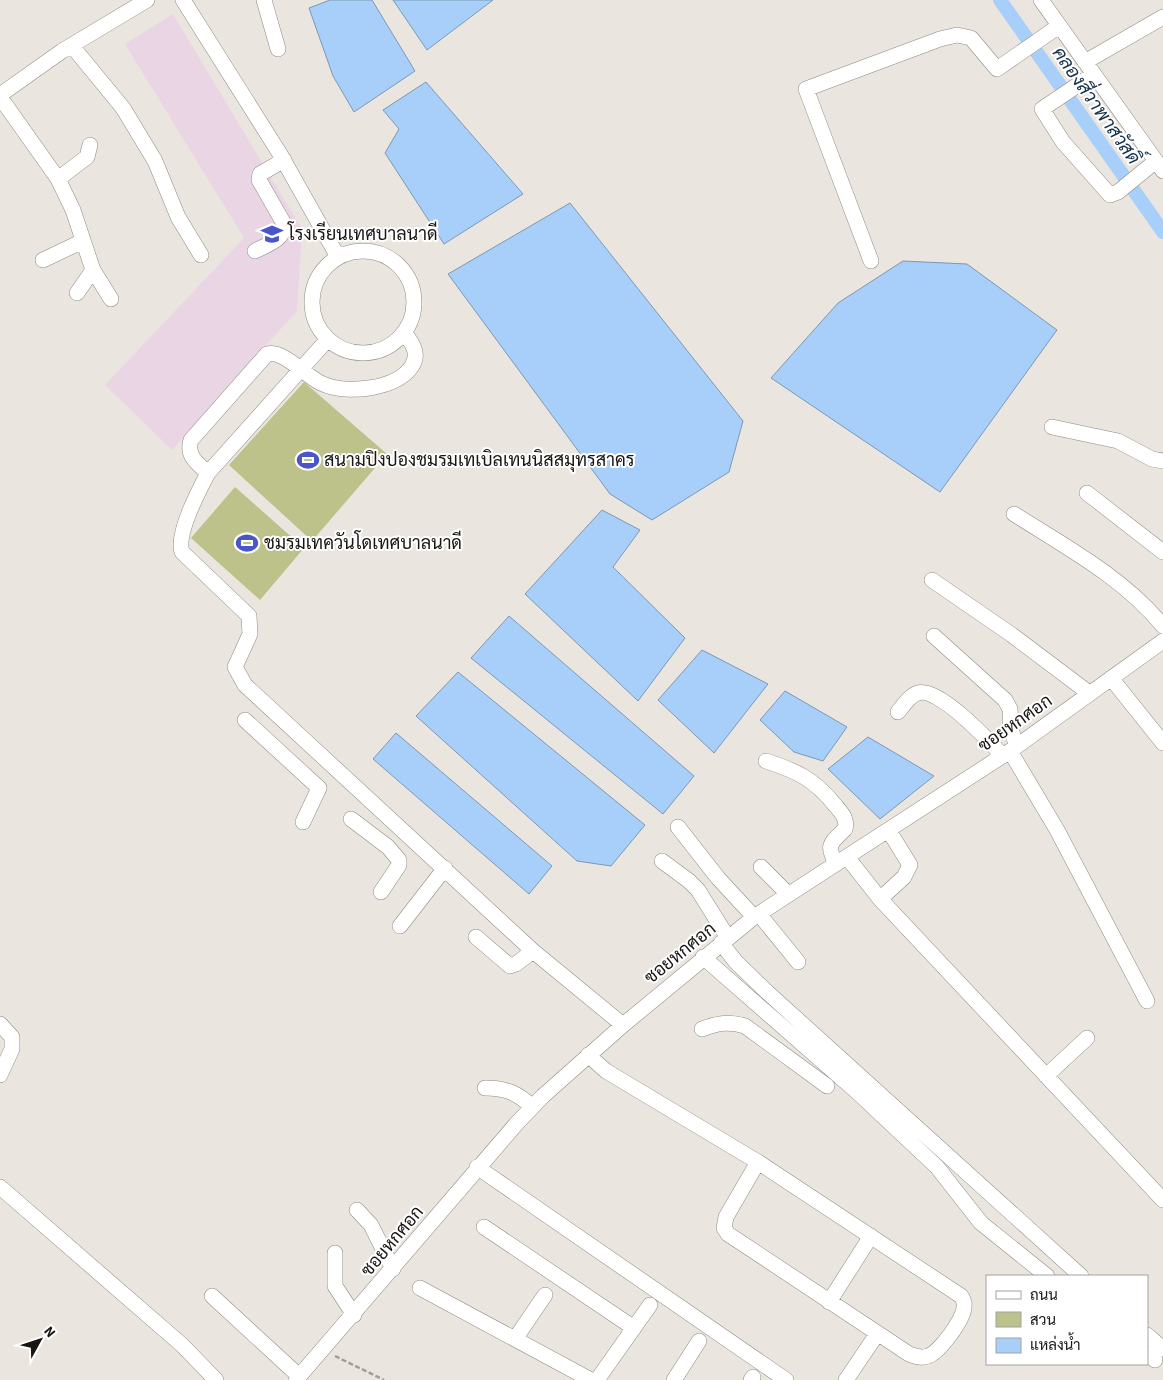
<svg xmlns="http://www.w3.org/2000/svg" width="1163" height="1380" viewBox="0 0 1163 1380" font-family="'Source Sans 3',Sarabun,sans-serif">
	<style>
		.education { fill: #ead5e4 }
		.green { fill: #bdc28a }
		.water { fill: #a7cff9; stroke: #7c98b4 }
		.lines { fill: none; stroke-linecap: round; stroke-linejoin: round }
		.canal { stroke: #a7cff9; stroke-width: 14 }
		.minor-casing { stroke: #8d8a83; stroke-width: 16 }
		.path { stroke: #a19e99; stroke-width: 2.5; stroke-dasharray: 5 2.5; stroke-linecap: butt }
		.minor { stroke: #fff; stroke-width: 15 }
		.labels { text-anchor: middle; stroke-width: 4; stroke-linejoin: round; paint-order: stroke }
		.poi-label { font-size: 18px; fill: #181614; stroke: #fff; text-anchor: start }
		.street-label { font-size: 18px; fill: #181614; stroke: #fff }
		.water-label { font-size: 19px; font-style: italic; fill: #15314c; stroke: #fff }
	</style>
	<rect width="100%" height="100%" fill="#eae6df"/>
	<path class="education" d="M 173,14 L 302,229 L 297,311 L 172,450 L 105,385 L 244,238 L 125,44 Z"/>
	<path class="green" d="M 304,382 L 387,454 L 312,541 L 229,465 Z
		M 235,487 L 304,548 L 260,600 L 191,538 Z"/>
	<path class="water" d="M 330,0 L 372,0 L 415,71 L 354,112 L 333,76 L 309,8 Z
		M 393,0 L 493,0 L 427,50 Z
		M 426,82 L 523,194 L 444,244 L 385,153 L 399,129 L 383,110 Z
		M 570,203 L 743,421 L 729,472 L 652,520 L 610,494 L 448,274 Z
		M 903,261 L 967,264 L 1057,330 L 940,492 L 771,378 L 838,303 Z
		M 602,510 L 640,530 L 613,567 L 685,638 L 638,701 L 525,594 Z
		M 509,616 L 694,776 L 663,814 L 471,658 Z
		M 702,650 L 768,684 L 714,753 L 658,700 Z
		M 458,672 L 645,825 L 611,866 L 577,861 L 416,716 Z
		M 785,691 L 847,727 L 823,761 L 794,752 L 760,720 Z
		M 396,733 L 552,866 L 529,894 L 373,759 Z
		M 868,737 L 934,776 L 880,819 L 828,769 Z"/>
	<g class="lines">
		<path class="canal" d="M 1000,0 L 1163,232"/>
		<g class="minor-casing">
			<path id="minor" d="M 183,0 L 280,154 L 338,257
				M 264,0 L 278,49
				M 1041,0 L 1163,171
				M 72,46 L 123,108 L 155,161 L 178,217 L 201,255
				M 1085,62 L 1163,17
				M 1094,74 L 1042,109 L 1063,142 L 1110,195 L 1118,192 L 1156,161
				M 0,95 L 62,51 L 147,0
				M 0,97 L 58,179 L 73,210 L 93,270 L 111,299
				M 58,179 L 87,157 L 90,145
				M 255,251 C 268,244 287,239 283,222 L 259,180 L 260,174 L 284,160
				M312 302a51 51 0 1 1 102 0a51 51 0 1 1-102 0Z
				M 43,260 L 83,241
				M 871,261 L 806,89 L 940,39 L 957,35 L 971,38 L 997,69 L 1059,26
				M 77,293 L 93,270
				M 328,339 L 208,473 C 199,490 176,534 182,552 L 249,616 L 250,634 L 235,667 L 245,685 L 533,951 L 623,1025
				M 1052,427 L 1118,441 L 1152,459 L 1163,461
				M 208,473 C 197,463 186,456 191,440 L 267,354 C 285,350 307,378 323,384 C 347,395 397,389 412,366 C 420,353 412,343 404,332
				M 1087,493 L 1163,552
				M 1014,514 C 1066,547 1124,578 1163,626
				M 932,580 L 1012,635 L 1089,693
				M 934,636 L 1005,700 L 1010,709 L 1011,730 L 1017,746
				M 1111,678 L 1163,743
				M 898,712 C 903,706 910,695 918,693 C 938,686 989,741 1003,756
				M 245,720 L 319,788 L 303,822
				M 1010,751 L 1057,830 L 1147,1001
				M 766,761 C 797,771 814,779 835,805 C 841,812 848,819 845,829 C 830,844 826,844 836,864
				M 351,819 L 388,847 L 399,860 L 399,865 L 381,892
				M 678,827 L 718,878 L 754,917
				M 847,857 L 880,899 L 1163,1200
				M 662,861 L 689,881 L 698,890 L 728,938
				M 761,867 L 788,894
				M 880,899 L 904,877 L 910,865 L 889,831
				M 759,914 L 798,962
				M 400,926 L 445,868
				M 476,937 L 510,966 L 516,964 L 533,951
				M 721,943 L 736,962 L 767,992 L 1081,1276
				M 703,957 L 855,1090 L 937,1167 L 981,1223 L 1047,1276
				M 0,1024 L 12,1037 L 12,1049 L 0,1075
				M 702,1029 C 718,1023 729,1021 745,1026 L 827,1086
				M 588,1055 L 606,1071 L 758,1162 L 961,1296 C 963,1299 965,1303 964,1307 C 964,1319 939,1353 928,1356 C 921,1359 915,1356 909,1354 L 728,1234 L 724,1228 L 726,1217 L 758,1162
				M 1046,1076 L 1087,1038
				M 485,1088 C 506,1088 518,1093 532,1107
				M 477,1167 L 786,1380
				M 0,1187 L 182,1345 L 216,1380
				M 357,1210 L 371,1225 L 393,1269
				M 484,1227 L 634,1328
				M 335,1253 L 335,1286 L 354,1315
				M 420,1288 L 591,1380
				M 212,1296 L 299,1376
				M 829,1302 L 871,1236
				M 1147,1335 L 1163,1349
				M 515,1339 L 545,1295
				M 1147,1354 L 1155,1360
				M 296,1380 L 517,1123 L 543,1096 L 623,1025 L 754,917 L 1010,751 L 1163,641
				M 597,1380 L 650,1305
				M 674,1380 L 699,1341
				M 751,1380 L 753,1377
				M 846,1380 L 877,1334"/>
		</g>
		<path class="path" d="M 335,1356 L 384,1380"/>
		<use href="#minor" class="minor"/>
	</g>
	<defs>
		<g id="school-bare" transform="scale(1.725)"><path d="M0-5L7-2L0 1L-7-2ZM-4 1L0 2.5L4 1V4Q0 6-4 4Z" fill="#4a55ca" stroke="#fff" stroke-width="2.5" paint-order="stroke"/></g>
		<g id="stadium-bare" transform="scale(1.725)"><path d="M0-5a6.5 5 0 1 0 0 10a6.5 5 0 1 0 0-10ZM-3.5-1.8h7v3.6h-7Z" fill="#4a55ca" stroke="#fff" stroke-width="2.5" paint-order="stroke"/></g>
	</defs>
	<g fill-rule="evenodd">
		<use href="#school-bare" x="272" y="234"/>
		<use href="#stadium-bare" x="308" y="460"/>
		<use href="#stadium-bare" x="247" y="543"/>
	</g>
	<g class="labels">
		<g class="poi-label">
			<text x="288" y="240">โรงเรียนเทศบาลนาดี</text>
			<text x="324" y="466">สนามปิงปองชมรมเทเบิลเทนนิสสมุทรสาคร</text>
			<text x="264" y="549">ชมรมเทควันโดเทศบาลนาดี</text>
		</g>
		<g class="street-label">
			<text transform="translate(1015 723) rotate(-35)" y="6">ซอยหกศอก</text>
			<text transform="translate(680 953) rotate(-39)" y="6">ซอยหกศอก</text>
			<text transform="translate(392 1241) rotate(-50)" y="6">ซอยหกศอก</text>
		</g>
		<g class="water-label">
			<text transform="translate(1097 105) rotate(55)" y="7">คลองสี่วาพาสวัสดิ์</text>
		</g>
	</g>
	<rect x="986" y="1275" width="162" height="90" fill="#ffffff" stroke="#a3a2a1"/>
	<rect x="996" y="1291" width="25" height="8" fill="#ffffff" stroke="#a3a2a1"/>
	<text x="1030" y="1300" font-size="15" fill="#181614">ถนน</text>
	<rect x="996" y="1312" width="25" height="15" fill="#bdc28a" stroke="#a3a2a1"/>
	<text x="1030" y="1325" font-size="15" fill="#181614">สวน</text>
	<rect x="996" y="1338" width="25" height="15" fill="#a7cff9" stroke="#a3a2a1"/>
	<text x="1030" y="1350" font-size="15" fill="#181614">แหล่งน้ำ</text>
	<g transform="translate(40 1340) rotate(50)" stroke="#ffffff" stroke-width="4" paint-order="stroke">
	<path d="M0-4L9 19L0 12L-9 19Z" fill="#181614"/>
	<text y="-8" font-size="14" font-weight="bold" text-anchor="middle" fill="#181614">N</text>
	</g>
</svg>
